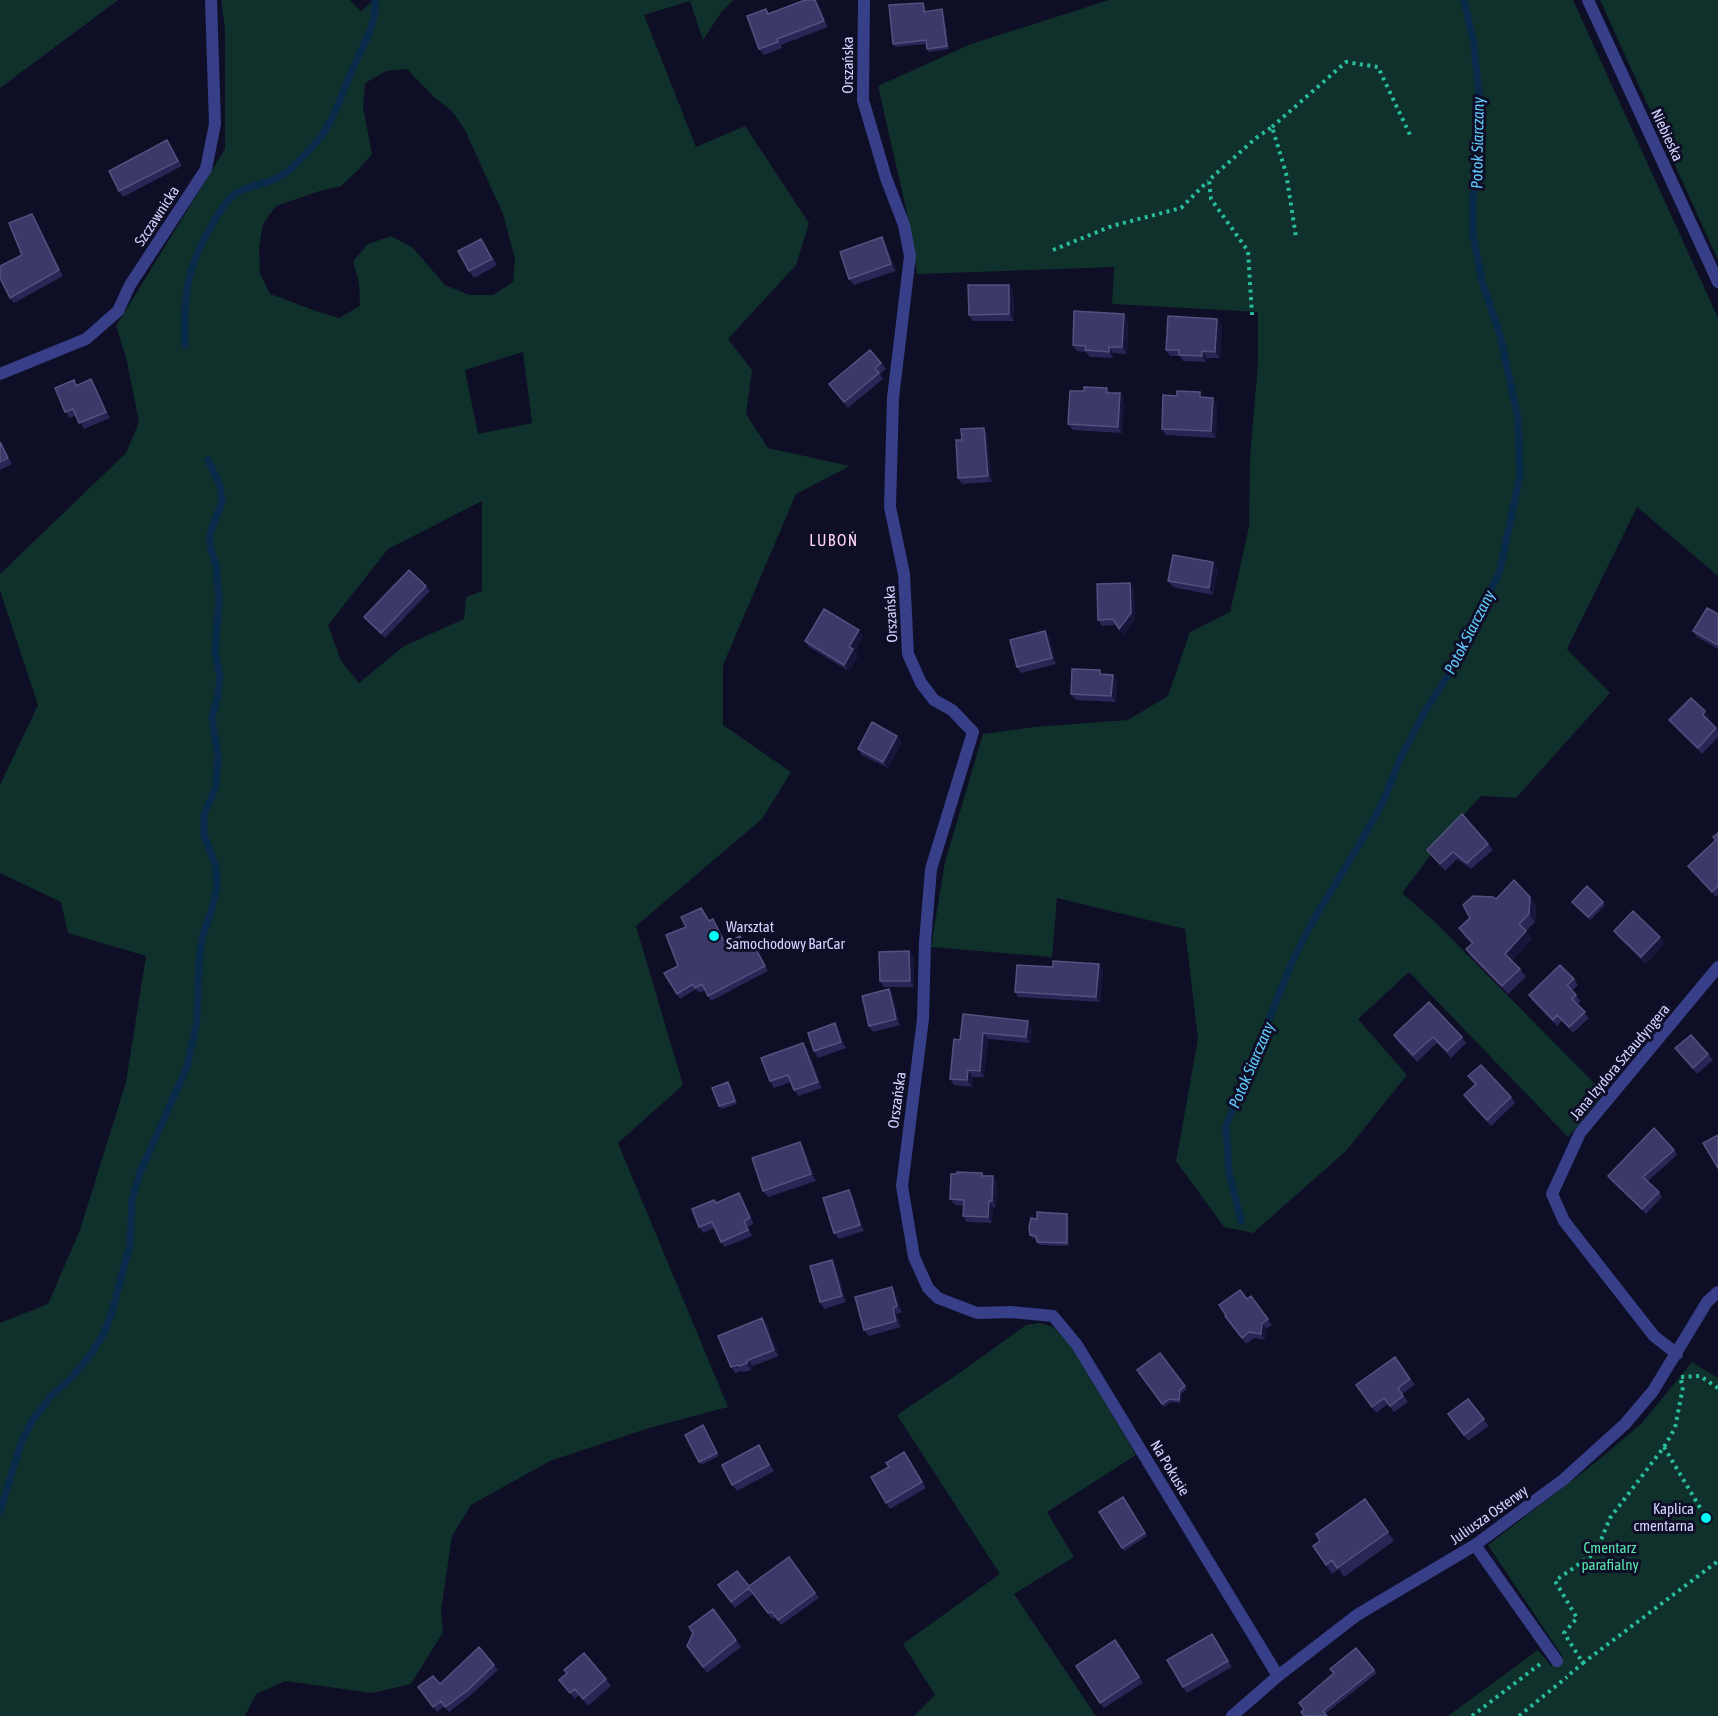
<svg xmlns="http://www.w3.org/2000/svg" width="1718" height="1716" viewBox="0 0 1718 1716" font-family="'Asap Condensed',sans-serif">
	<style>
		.green { fill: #10312b; fill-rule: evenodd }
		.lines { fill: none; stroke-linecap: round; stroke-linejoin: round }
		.stream { stroke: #092a4a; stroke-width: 7 }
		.path { stroke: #29bd9f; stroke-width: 4; stroke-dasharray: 3 4.5; stroke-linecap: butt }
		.service { stroke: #363f88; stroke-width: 12 }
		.minor { stroke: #363f88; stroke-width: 12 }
		.tertiary { stroke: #363f88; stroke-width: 12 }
		.wall { fill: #292655 }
		.shaded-wall { fill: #16153a }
		.building { fill: #3b3967; stroke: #53517f; stroke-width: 1.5 }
		.poi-dot { fill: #00fef4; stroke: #0e0e26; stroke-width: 2 }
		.labels { text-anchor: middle; stroke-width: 6; stroke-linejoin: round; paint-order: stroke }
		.street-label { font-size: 15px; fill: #d3d4ff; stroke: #0e0e26 }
		.poi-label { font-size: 15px; fill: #d3d4ff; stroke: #0e0e26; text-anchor: start }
		.park-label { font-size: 15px; fill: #58e6ae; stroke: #0e0e26 }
		.water-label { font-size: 16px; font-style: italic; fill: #61ccff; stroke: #0e0e26 }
		.neighbourhood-label { font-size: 16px; letter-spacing: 1.5px; fill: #ffd5f6; stroke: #0e0e26 }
	</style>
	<rect width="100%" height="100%" fill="#0e0e26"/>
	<path class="green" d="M 0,0 L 118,0 L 0,88 Z
		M 221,0 L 350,0 L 361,11 L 374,0 L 734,0 L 722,11 L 703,40 L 690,1 L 644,15 L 696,147 L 745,126 L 809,223 L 796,265 L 728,339 L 752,370 L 746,414 L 768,448 L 850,466 L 796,494 L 723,665 L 723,725 L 791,772 L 762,819 L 636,926 L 683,1085 L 618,1143 L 728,1407 L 649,1428 L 550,1461 L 471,1505 L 452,1536 L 441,1610 L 443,1632 L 411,1684 L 372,1693 L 285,1681 L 256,1694 L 245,1716 L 0,1716 L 0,1323 L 48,1304 L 80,1230 L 126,1082 L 146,956 L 68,933 L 61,902 L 0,873 L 0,785 L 38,705 L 0,590 L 0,574 L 126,453 L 139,422 L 126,357 L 116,326 L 225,149 L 225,29 ZM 407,69 L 433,96 L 452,111 L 465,130 L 503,214 L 515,259 L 513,282 L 493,295 L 469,295 L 445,285 L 413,248 L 391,236 L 368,244 L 353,261 L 359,283 L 360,306 L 339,318 C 315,312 293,302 270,294 L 260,273 L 259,248 L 263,224 L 276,206 L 320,191 L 341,186 L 357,171 L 372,154 L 363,107 L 365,83 L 386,71 ZM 523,352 L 532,423 L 478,434 L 465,370 ZM 482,501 L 482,591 L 466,597 L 464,619 L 404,646 L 359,683 L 341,661 L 328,625 L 388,549 Z
		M 1109,0 L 1573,0 L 1718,318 L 1718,576 L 1637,507 L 1567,649 L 1610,693 L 1516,798 L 1481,796 L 1449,831 L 1402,893 L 1434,921 L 1605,1094 L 1568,1137 L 1409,972 L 1358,1019 L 1407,1075 L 1347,1150 L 1253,1233 L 1224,1227 L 1176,1161 L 1198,1039 L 1185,929 L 1057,898 L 1052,957 L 931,947 L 945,862 L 983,734 L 1034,727 L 1128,720 L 1168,696 L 1190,632 L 1230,612 L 1249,527 L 1250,458 L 1258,363 L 1258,312 L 1112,304 L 1114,267 L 917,274 L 909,222 L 878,86 L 971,44 Z
		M 1600,0 L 1718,0 L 1718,260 Z
		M 1039,1323 L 1053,1327 L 1070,1344 L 1136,1455 L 1047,1512 L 1074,1557 L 1014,1594 L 1096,1716 L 914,1716 L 935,1695 L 903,1644 L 1000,1574 L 897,1415 L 958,1374 L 1026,1325 Z
		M 1692,1362 L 1718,1378 L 1718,1716 L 1448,1716 L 1538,1650 L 1551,1666 L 1563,1657 L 1488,1545 L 1595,1463 L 1642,1423 Z"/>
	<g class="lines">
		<path class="stream" d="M 185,345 C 183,296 187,266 213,223 C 218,214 226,201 235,194 C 246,186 260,185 273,180 C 288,174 303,157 314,145 C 334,124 341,94 353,68 C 362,48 377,23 375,0
			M 1241,1221 L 1229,1172 L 1226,1126 L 1292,962 L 1311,924 L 1356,850 L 1382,804 L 1401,757 L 1424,713 L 1462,653 L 1500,570 L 1520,476 L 1518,418 L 1500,335 L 1482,281 L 1473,235 L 1473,197 L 1480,161 L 1481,111 L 1473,39 L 1464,0
			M 0,1512 L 21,1443 L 32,1421 L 51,1396 L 72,1377 L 91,1354 L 104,1333 L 112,1312 L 130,1244 L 132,1200 L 139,1175 L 187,1067 L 197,1020 L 199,961 L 202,938 L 211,912 L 217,887 L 216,867 L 204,835 L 204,815 L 216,786 L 218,755 L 212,718 L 218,695 L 220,676 L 215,652 L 219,599 L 216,565 L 210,547 L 210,533 L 222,502 L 220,486 L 208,460"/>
		<path class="path" d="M 1272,127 L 1346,62 L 1378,67 L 1411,137
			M 1053,250 L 1112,226 L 1181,208 L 1208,181
			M 1252,315 L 1248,251 L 1211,199 L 1209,180 L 1256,138 L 1272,127 L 1286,173 L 1296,237
			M 1718,1388 L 1700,1376 L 1680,1377 L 1683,1387 L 1675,1428 L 1664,1447 L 1610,1518 L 1596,1552 L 1555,1581 L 1577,1618 L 1564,1633 L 1583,1663 L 1718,1561
			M 1664,1447 L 1702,1511
			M 1570,1674 L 1583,1663
			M 1472,1716 L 1540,1664
			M 1519,1716 L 1567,1677"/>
		<path class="service" d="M 1475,1545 L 1557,1661"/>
		<path class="minor" d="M 864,0 L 863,100 L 886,178 L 904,225 L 910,256 L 893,398 L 890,507 L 904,574 L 908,654 L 921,683 L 934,700 L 952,710 L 973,732 L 931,869 L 925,942 L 923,1019 L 902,1186 L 914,1257 L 928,1288 L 938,1298 L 977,1313 L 1011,1312 L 1053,1316 L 1077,1345 L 1278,1676
			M 0,374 L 86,339 L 118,311 L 130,285 L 206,169 L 215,124 L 211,0
			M 1677,1354 L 1654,1336 L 1564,1221 L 1552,1194 L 1580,1133 L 1718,967
			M 1232,1716 L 1278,1676 L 1357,1615 L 1475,1545 L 1563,1480 L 1625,1424 L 1653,1391 L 1707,1302 L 1718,1292"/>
		<path class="tertiary" d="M 1588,0 L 1718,282"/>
	</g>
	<path class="wall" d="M 805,0 L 816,0 L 828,27 L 781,45 L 782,48 L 764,55 L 759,49 L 769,14 Z
		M 923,3 L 925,6 L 926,12 L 942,9 L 944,12 L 949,49 L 929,52 L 927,49 L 926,44 L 895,47 L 893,44 Z
		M 167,140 L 182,166 L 123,197 L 119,191 Z
		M 32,214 L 36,220 L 63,276 L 14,303 L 10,298 L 22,255 Z
		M 886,244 L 896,271 L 854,285 L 849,279 Z
		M 485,245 L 497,265 L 474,278 L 469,271 Z
		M 1009,285 L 1013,291 L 1014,321 L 973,321 L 969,315 Z
		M 1217,319 L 1222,325 L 1220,358 L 1207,358 L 1206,362 L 1183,361 L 1180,356 L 1170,356 L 1166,350 Z
		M 1128,320 L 1127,354 L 1113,353 L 1113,358 L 1090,357 L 1086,352 L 1077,351 L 1073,345 Z
		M 881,363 L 886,369 L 880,374 L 883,379 L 848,408 L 829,384 Z
		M 74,380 L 77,385 L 95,385 L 110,418 L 84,429 L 76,415 L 70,418 L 65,412 Z
		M 1107,388 L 1110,393 L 1120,393 L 1124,399 L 1122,433 L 1073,430 L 1068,424 L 1084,391 Z
		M 1204,398 L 1217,404 L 1216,438 L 1166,435 L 1162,429 Z
		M 987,433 L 992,482 L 962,484 L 958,478 L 962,440 Z
		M 0,440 L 12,464 L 0,470 Z
		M 1218,568 L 1213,595 L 1173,587 L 1168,581 Z
		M 426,586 L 430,591 L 385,638 L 368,622 L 364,617 Z
		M 1134,589 L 1135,619 L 1123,635 L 1116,625 L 1102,626 L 1098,620 Z
		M 1718,614 L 1718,649 L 1697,637 L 1693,631 Z
		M 1045,631 L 1049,637 L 1056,664 L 1021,673 L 1017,667 Z
		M 863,636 L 855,651 L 858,656 L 849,671 L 809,647 L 805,641 Z
		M 1113,675 L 1117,681 L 1116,702 L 1076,700 L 1071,694 Z
		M 1710,717 L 1708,720 L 1718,731 L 1718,737 L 1702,754 L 1674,726 L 1669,720 Z
		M 902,742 L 888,768 L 862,755 L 858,749 Z
		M 1718,833 L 1718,895 L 1716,897 L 1688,866 L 1715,840 L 1713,837 Z
		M 1488,844 L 1493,850 L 1471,869 L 1457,859 L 1445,871 L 1427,850 Z
		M 1496,899 L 1536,905 L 1535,922 L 1526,931 L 1532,939 L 1512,961 L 1520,969 L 1526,977 L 1508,994 L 1472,958 L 1466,949 L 1472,944 L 1465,937 L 1459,928 Z
		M 1572,902 L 1603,902 L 1605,905 L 1590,920 Z
		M 710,921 L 716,924 L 726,943 L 745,943 L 751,940 L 768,971 L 711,1001 L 705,990 L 699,993 L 696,989 L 680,999 L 677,994 Z
		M 1614,931 L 1660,937 L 1665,943 L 1646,964 L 1618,937 Z
		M 909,951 L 914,957 L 914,987 L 884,987 L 880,981 Z
		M 1103,969 L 1100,1002 L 1018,997 L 1015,992 Z
		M 1574,979 L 1578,985 L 1572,991 L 1581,1001 L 1577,1004 L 1589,1018 L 1573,1033 L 1562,1021 L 1557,1026 L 1533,1001 L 1529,995 Z
		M 893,995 L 900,1025 L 873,1032 L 869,1026 Z
		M 1028,1021 L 1032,1028 L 1030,1043 L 988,1039 L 984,1077 L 973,1077 L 972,1087 L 954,1085 L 950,1079 L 960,1040 Z
		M 835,1023 L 839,1030 L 846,1048 L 818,1058 L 814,1051 Z
		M 1394,1035 L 1462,1037 L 1466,1043 L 1451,1058 L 1437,1043 L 1417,1062 L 1398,1042 Z
		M 803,1043 L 808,1049 L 822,1088 L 798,1096 L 794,1090 L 791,1082 L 774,1088 L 770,1081 Z
		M 1675,1048 L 1708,1054 L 1713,1060 L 1697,1074 Z
		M 1468,1076 L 1511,1097 L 1515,1103 L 1491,1126 L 1468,1101 L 1464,1095 L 1475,1085 Z
		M 731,1085 L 737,1104 L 721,1109 L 719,1106 Z
		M 800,1142 L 804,1148 L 816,1181 L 768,1197 L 763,1191 Z
		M 1674,1150 L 1677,1155 L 1648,1181 L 1659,1192 L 1662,1197 L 1646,1214 L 1611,1181 L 1608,1176 Z
		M 982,1173 L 984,1176 L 997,1182 L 996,1207 L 993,1207 L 992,1223 L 967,1222 L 963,1216 L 963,1206 L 955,1205 L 950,1199 L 957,1174 Z
		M 849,1190 L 853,1196 L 864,1231 L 839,1239 L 834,1233 Z
		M 743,1199 L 754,1224 L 748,1227 L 752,1236 L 725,1247 L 721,1242 L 715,1228 L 703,1233 L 699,1227 L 714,1200 L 716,1203 Z
		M 1067,1214 L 1069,1217 L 1069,1246 L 1039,1245 L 1037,1242 L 1036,1239 L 1032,1238 L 1030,1235 L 1037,1219 Z
		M 836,1266 L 846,1302 L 824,1309 L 820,1302 Z
		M 892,1287 L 896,1293 L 902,1312 L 897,1314 L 901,1327 L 869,1336 L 864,1330 Z
		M 1251,1296 L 1272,1325 L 1266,1329 L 1265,1340 L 1254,1338 L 1246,1344 L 1225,1316 Z
		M 762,1318 L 767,1324 L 779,1356 L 753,1366 L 751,1370 L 744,1372 L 741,1371 L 735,1373 L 731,1367 Z
		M 1160,1353 L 1187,1389 L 1182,1393 L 1181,1403 L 1171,1402 L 1164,1407 L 1137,1370 Z
		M 1395,1357 L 1415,1385 L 1402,1394 L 1408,1402 L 1394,1412 L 1388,1404 L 1376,1413 L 1356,1385 Z
		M 1468,1399 L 1489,1426 L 1468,1441 L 1448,1414 Z
		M 703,1425 L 719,1456 L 701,1465 L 699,1462 Z
		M 759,1445 L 774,1471 L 737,1491 L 732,1485 Z
		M 904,1452 L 926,1488 L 890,1509 L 886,1503 L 889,1467 Z
		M 1123,1497 L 1147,1536 L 1124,1551 L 1099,1512 Z
		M 1365,1499 L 1394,1541 L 1344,1577 L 1339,1569 L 1332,1574 L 1313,1546 L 1320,1541 Z
		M 789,1557 L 819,1598 L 781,1625 L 776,1618 L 772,1619 L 753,1594 L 735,1608 L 718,1585 L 749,1586 Z
		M 713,1609 L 741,1647 L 707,1673 L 687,1646 Z
		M 1212,1634 L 1232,1667 L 1187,1693 L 1183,1687 Z
		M 1115,1640 L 1143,1683 L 1104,1708 L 1076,1666 Z
		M 1356,1648 L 1377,1673 L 1325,1714 L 1304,1710 Z
		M 494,1665 L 498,1670 L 471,1695 L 449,1712 L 444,1706 L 437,1712 L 418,1687 L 440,1684 Z
		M 606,1679 L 611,1686 L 588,1706 L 579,1695 L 575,1699 L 559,1680 Z"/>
	<path class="shaded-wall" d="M 815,0 L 818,3 L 828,27 L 824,21 Z
		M 942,9 L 944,12 L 949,49 L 947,46 Z
		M 32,214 L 36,220 L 63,276 L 59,270 Z
		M 882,237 L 886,244 L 896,271 L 891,264 Z
		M 1009,285 L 1013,291 L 1014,321 L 1009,314 Z
		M 1124,314 L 1128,320 L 1127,354 L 1122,347 Z
		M 1217,319 L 1222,325 L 1220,358 L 1215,352 Z
		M 1109,347 L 1113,353 L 1113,358 L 1109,352 Z
		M 1202,351 L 1207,358 L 1206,362 L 1202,356 Z
		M 91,379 L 95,385 L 110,418 L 106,412 Z
		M 1120,393 L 1124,399 L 1122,433 L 1118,427 Z
		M 1213,398 L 1217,404 L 1216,438 L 1211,431 Z
		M 984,428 L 987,433 L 992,482 L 988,476 Z
		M 0,440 L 12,464 L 8,458 L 0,442 Z
		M 1213,562 L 1218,568 L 1213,595 L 1209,588 Z
		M 1130,583 L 1134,589 L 1135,619 L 1123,635 L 1119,629 Z
		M 859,630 L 863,636 L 855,651 L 858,656 L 849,671 L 844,665 L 849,647 Z
		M 1045,631 L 1049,637 L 1056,664 L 1052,658 Z
		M 1113,675 L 1117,681 L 1116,702 L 1111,696 Z
		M 1705,711 L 1710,717 L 1707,721 L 1703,715 Z
		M 897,736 L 902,742 L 888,768 L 883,762 Z
		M 1530,897 L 1536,905 L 1535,922 L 1529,914 Z
		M 713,919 L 716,924 L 728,949 L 725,944 Z
		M 1526,931 L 1532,939 L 1511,962 L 1505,954 Z
		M 1660,937 L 1665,943 L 1646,964 L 1641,957 Z
		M 909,951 L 914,957 L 914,987 L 910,981 Z
		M 1099,964 L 1103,969 L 1100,1002 L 1096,997 Z
		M 889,989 L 893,995 L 900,1025 L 896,1019 Z
		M 1028,1021 L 1032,1028 L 1030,1043 L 1026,1037 Z
		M 835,1023 L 839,1030 L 846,1048 L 841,1042 Z
		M 983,1033 L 988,1039 L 984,1077 L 980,1071 Z
		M 803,1043 L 808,1049 L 822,1088 L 818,1082 Z
		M 968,1070 L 973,1077 L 972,1087 L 967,1080 Z
		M 728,1082 L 731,1085 L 737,1104 L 735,1101 Z
		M 800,1142 L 804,1148 L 816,1181 L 811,1174 Z
		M 993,1176 L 997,1182 L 996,1207 L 992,1201 Z
		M 849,1190 L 853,1196 L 864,1231 L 860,1225 Z
		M 739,1193 L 743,1199 L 754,1224 L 750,1218 Z
		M 989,1201 L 993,1207 L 992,1223 L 988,1217 Z
		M 1067,1214 L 1069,1217 L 1069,1246 L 1067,1243 Z
		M 832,1260 L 836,1266 L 846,1302 L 842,1296 Z
		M 892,1287 L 896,1293 L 902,1312 L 897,1306 Z
		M 893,1308 L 897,1314 L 901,1327 L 896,1321 Z
		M 762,1318 L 767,1324 L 779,1356 L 774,1350 Z
		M 1262,1323 L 1266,1329 L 1265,1340 L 1261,1334 Z
		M 748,1360 L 753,1366 L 751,1370 L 747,1363 Z
		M 1180,1390 L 1182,1393 L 1181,1403 L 1179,1400 Z"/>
	<path class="building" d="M 805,0 L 815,0 L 824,21 L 777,39 L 778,42 L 759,49 L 747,16 L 766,9 L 768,14 Z
		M 923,3 L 924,12 L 942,9 L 947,46 L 927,49 L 926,40 L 893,44 L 889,5 Z
		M 167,140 L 178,161 L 119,191 L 109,171 Z
		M 32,214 L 59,270 L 10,298 L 0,278 L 0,266 L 22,255 L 9,223 Z
		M 882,237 L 891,264 L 849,279 L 840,252 Z
		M 481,239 L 492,259 L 469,271 L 458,251 Z
		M 968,285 L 1009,285 L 1009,314 L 969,315 Z
		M 1074,311 L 1124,314 L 1122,347 L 1109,347 L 1109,352 L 1085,350 L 1086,346 L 1073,345 Z
		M 1168,316 L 1217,319 L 1215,352 L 1202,351 L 1202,356 L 1179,355 L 1179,350 L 1166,350 Z
		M 870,350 L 881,363 L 875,368 L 879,373 L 844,402 L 829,384 Z
		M 91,379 L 106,412 L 79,423 L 73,409 L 65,412 L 55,388 L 74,380 L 76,386 Z
		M 1084,387 L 1107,388 L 1106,393 L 1120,393 L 1118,427 L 1068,424 L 1070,391 L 1084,391 Z
		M 1177,391 L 1200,392 L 1200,397 L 1213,398 L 1211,431 L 1162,429 L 1163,395 L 1177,396 Z
		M 984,428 L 988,476 L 958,478 L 956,440 L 962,440 L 961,429 Z
		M 0,442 L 8,458 L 0,462 Z
		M 1173,555 L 1213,562 L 1209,588 L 1168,581 Z
		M 409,570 L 426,586 L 381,633 L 364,617 Z
		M 1130,583 L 1131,613 L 1119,629 L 1113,619 L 1098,620 L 1097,584 Z
		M 1707,608 L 1718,614 L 1718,645 L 1693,631 Z
		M 824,609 L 859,630 L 849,647 L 853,649 L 844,665 L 805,641 Z
		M 1045,631 L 1052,658 L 1017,667 L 1010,640 Z
		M 1072,669 L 1100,670 L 1100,674 L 1113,675 L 1111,696 L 1071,694 Z
		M 1691,698 L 1705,711 L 1703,715 L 1716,728 L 1698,748 L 1669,720 Z
		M 872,722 L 897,736 L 883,762 L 858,749 Z
		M 1462,814 L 1488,844 L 1467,863 L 1453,852 L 1440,864 L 1427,850 Z
		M 1718,833 L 1718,886 L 1712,892 L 1688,866 L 1716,840 L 1713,837 Z
		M 1514,880 L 1530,897 L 1529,914 L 1519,924 L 1526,931 L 1505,954 L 1520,969 L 1502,986 L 1466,949 L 1473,943 L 1459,928 L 1470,918 L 1463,905 L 1473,896 L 1493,897 L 1496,899 Z
		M 1587,886 L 1603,902 L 1588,917 L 1572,902 Z
		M 701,908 L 709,921 L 713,919 L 725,944 L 740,936 L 744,944 L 751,940 L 765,966 L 708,996 L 702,984 L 695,988 L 693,984 L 677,994 L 664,973 L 678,966 L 666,935 L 686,927 L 681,917 Z
		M 1633,911 L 1660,937 L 1641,957 L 1614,931 Z
		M 909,951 L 910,981 L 880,981 L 879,952 Z
		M 1053,961 L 1099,964 L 1096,997 L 1015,992 L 1017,965 L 1053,967 Z
		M 1560,965 L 1574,979 L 1567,985 L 1576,995 L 1572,999 L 1585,1012 L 1569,1027 L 1557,1015 L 1553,1020 L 1529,995 Z
		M 889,989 L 896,1019 L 869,1026 L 862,996 Z
		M 1429,1002 L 1462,1037 L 1447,1051 L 1433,1037 L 1413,1055 L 1394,1035 Z
		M 963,1014 L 1028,1021 L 1026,1037 L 983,1033 L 980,1071 L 968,1070 L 967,1080 L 950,1079 L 954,1039 L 960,1040 Z
		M 835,1023 L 841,1042 L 814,1051 L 808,1033 Z
		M 1691,1035 L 1708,1054 L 1693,1068 L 1675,1048 Z
		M 803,1043 L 818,1082 L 794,1090 L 788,1075 L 770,1081 L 761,1058 Z
		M 1481,1065 L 1511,1097 L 1487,1120 L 1464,1095 L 1476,1084 L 1468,1076 Z
		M 728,1082 L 735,1101 L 719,1106 L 712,1088 Z
		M 1654,1128 L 1674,1150 L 1643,1177 L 1659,1192 L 1642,1209 L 1608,1176 Z
		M 1718,1135 L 1718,1168 L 1703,1143 Z
		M 800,1142 L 811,1174 L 763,1191 L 752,1158 Z
		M 957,1172 L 982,1173 L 982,1176 L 993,1176 L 992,1201 L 989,1201 L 988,1217 L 963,1216 L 964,1200 L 950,1199 L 951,1174 L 957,1174 Z
		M 849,1190 L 860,1225 L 834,1233 L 823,1198 Z
		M 739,1193 L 750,1218 L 744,1221 L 748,1230 L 721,1242 L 712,1222 L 699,1227 L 692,1209 L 714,1200 L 716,1203 Z
		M 1037,1212 L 1067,1214 L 1067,1243 L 1037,1242 L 1036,1236 L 1030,1235 L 1029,1227 L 1031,1218 L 1037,1219 Z
		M 832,1260 L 842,1296 L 820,1302 L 810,1266 Z
		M 892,1287 L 897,1306 L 893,1308 L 896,1321 L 864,1330 L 855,1297 Z
		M 1240,1290 L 1247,1299 L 1251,1296 L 1268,1319 L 1262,1323 L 1261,1334 L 1249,1332 L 1242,1338 L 1225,1316 L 1226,1315 L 1219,1305 Z
		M 762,1318 L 774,1350 L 748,1360 L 747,1363 L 740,1366 L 737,1365 L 731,1367 L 718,1336 Z
		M 1160,1353 L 1185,1386 L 1180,1390 L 1179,1400 L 1169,1399 L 1162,1404 L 1137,1370 Z
		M 1395,1357 L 1410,1379 L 1398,1388 L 1403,1396 L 1390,1406 L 1384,1398 L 1372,1407 L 1356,1385 Z
		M 1468,1399 L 1484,1419 L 1464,1435 L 1448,1414 Z
		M 703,1425 L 717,1453 L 699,1462 L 685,1435 Z
		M 759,1445 L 769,1465 L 732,1485 L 722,1465 Z
		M 904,1452 L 922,1482 L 886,1503 L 871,1477 L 889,1467 L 886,1463 Z
		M 1123,1497 L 1145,1533 L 1122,1548 L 1099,1512 Z
		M 1365,1499 L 1388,1532 L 1337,1568 L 1332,1560 L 1326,1565 L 1313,1546 L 1320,1541 L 1316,1534 Z
		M 789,1557 L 815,1593 L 778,1620 L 772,1612 L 768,1613 L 749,1588 L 731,1602 L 718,1585 L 737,1571 L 749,1586 Z
		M 713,1609 L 736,1640 L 703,1667 L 687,1646 L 693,1633 L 689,1627 Z
		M 1212,1634 L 1228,1661 L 1183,1687 L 1167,1660 Z
		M 1115,1640 L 1139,1677 L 1100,1703 L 1076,1666 Z
		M 479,1647 L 494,1665 L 468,1690 L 445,1707 L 441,1701 L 433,1707 L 418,1687 L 433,1676 L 440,1684 Z
		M 1356,1648 L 1374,1670 L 1323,1711 L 1327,1716 L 1304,1716 L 1301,1712 L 1304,1709 L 1299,1703 L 1334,1673 L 1330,1669 Z
		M 584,1653 L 606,1679 L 583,1699 L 575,1689 L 570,1693 L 559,1680 L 567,1673 L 564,1670 Z"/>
	<g class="poi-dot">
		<circle cx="714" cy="936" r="6"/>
		<circle cx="1706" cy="1518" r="6"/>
	</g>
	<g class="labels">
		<g class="street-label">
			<text transform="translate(848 65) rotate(-90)" y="5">Orszańska</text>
			<text transform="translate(1667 135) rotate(65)" y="5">Niebieska</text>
			<text transform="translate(157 216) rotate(-57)" y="5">Szczawnicka</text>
			<text transform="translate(891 614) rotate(-93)" y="5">Orszańska</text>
			<text transform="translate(1620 1062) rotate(-50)" y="5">Jana Izydora Sztaudyngera</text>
			<text transform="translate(897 1100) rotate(-82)" y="5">Orszańska</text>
			<text transform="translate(1170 1468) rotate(59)" y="5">Na Pokusie</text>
			<text transform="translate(1489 1515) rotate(-35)" y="5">Juliusza Osterwy</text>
		</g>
		<g class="poi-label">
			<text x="726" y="932">Warsztat<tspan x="726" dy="17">Samochodowy BarCar</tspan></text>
			<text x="1694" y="1514" text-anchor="end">Kaplica<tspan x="1694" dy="17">cmentarna</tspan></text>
		</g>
		<g class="park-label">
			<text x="1610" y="1553">Cmentarz<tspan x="1610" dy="17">parafialny</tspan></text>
		</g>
		<g class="water-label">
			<text transform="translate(1477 143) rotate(-89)" y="6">Potok Siarczany</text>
			<text transform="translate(1469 632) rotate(-63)" y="6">Potok Siarczany</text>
			<text transform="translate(1251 1065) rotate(-67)" y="6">Potok Siarczany</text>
		</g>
		<g class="neighbourhood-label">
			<text x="834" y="546">LUBOŃ</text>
		</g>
	</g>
</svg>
